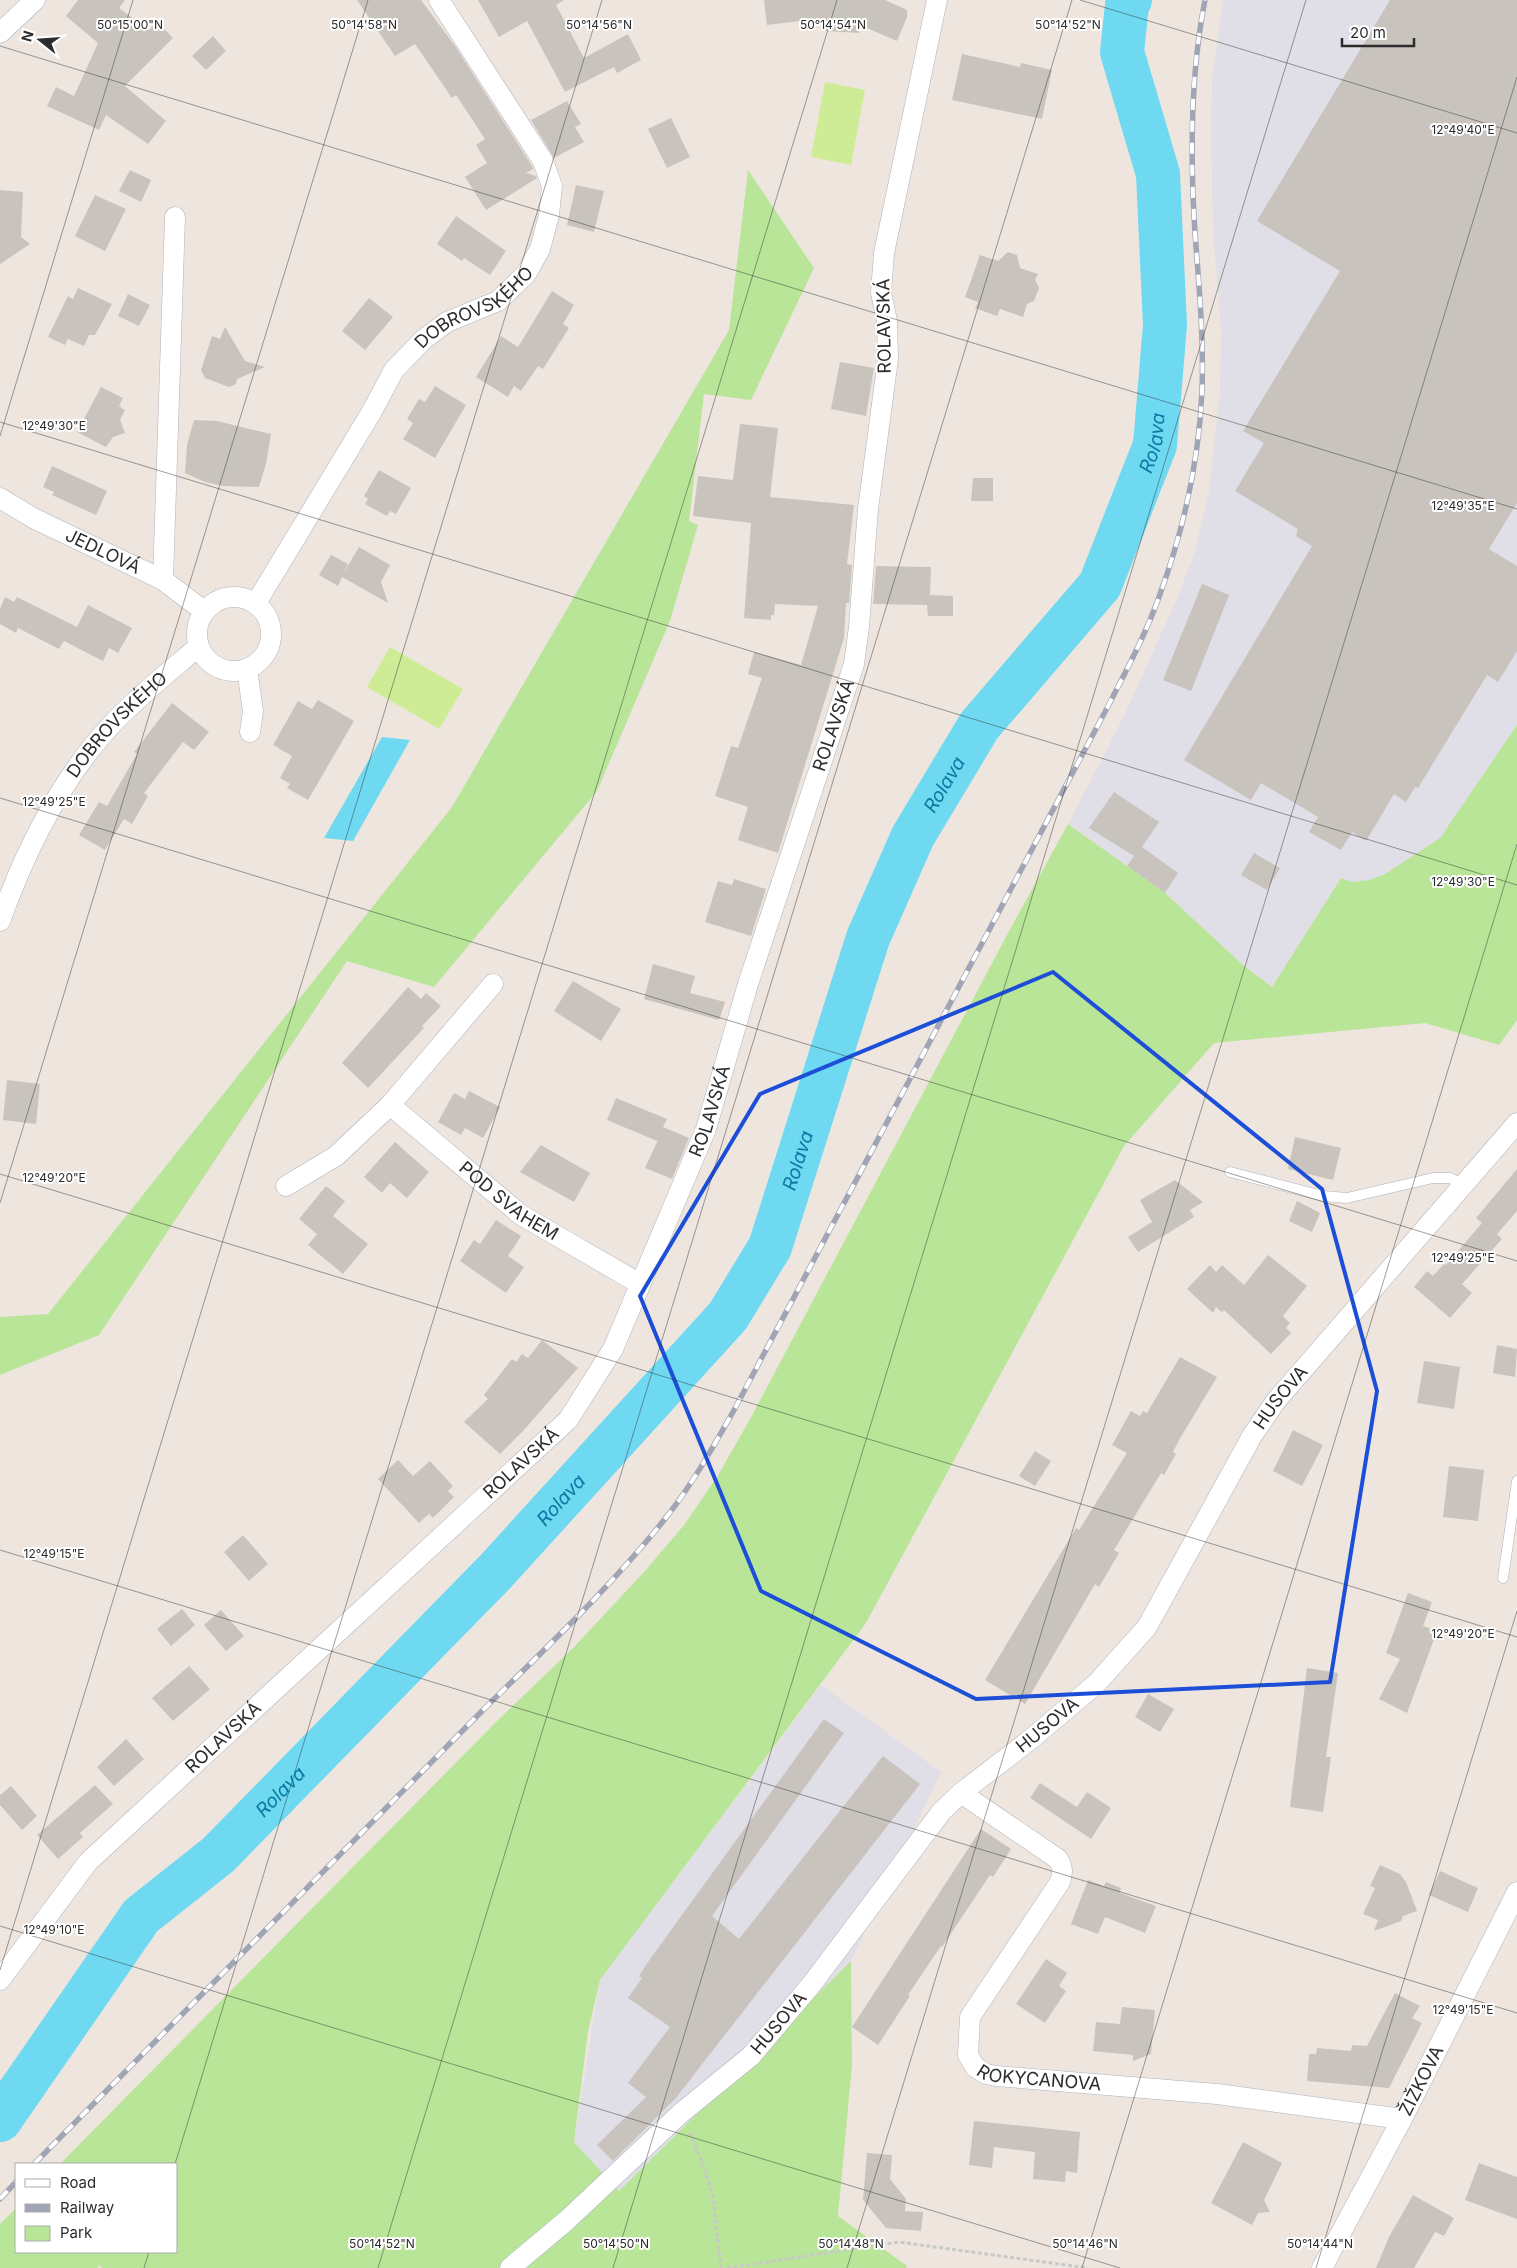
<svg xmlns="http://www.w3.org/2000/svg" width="1517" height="2268" viewBox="0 0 1517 2268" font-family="Inter,sans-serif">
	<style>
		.industrial { fill: #e0dee6 }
		.green { fill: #b9e599 }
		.pitch { fill: #ceec95 }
		.water { fill: #6fd9f1 }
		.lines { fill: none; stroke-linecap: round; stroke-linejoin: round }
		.river { stroke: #6fd9f1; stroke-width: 44 }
		.building { fill: #c9c3bd }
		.lane-casing { stroke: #aeb2bc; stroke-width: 11 }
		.street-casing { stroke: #aeb2bc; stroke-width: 21 }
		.path { stroke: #c8c8c8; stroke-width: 3; stroke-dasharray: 4 2.5; stroke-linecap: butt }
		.lane { stroke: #fff; stroke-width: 10 }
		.street { stroke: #fff; stroke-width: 20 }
		.rail-casing { stroke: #a0a5b6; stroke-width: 5.5 }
		.rail { stroke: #fff; stroke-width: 4; stroke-dasharray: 11; stroke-linecap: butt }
		.marked { fill: none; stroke: #1d4ed8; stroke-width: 4; stroke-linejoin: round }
		.ticks { fill: none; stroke: #2c2c2c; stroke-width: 1; stroke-opacity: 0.45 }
		.labels { text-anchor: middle; stroke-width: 4; stroke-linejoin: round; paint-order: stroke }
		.street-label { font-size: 18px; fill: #2c2c2c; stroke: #fff }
		.water-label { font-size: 19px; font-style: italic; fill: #0b79a1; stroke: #fff }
		.ticks-label { font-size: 12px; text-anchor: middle; fill: #2c2c2c; stroke: #fff; stroke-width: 4; stroke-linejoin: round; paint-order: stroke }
	</style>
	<rect width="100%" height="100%" fill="#eee6de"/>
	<path class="industrial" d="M 1223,0 L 1517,0 L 1517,725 L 1440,838 L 1385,874 L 1369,880 L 1352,882 L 1341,878 L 1272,987 L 1243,965 L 1165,893 L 1068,824 L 1123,718 L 1177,599 L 1195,551 L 1209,491 L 1220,392 L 1221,330 L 1213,229 L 1211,136 L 1212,79 Z
		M 821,1685 L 941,1772 L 851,1961 L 619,2191 L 574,2142 L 600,1980 Z"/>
	<path class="green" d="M 748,170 L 814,268 L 751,400 L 704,394 L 689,521 L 698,525 L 670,621 L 597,791 L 434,987 L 347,961 L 99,1335 L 0,1375 L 0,1317 L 48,1314 L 452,807 L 729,330 Z
		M 1517,725 L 1517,1020 L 1499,1045 L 1425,1023 L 1214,1043 L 1124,1146 L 866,1623 L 600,1980 L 588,2031 L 574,2142 L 619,2191 L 851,1961 L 852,2065 L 838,2216 L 907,2266 L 906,2268 L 102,2268 L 99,2265 L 97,2268 L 0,2268 L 0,2224 L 16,2208 L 16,2252 L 176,2252 L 176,2164 L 60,2164 L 497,1721 L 573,1648 L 645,1571 L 684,1525 L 717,1477 L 749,1421 L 1008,933 L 1068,824 L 1165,893 L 1243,965 L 1272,987 L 1341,878 L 1352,882 L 1369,880 L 1385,874 L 1440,838 Z"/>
	<path class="pitch" d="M 825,82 L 865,90 L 851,165 L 811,157 Z
		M 390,647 L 463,689 L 439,729 L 367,687 Z"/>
	<path class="water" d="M 382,737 L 410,740 L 353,841 L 324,838 Z"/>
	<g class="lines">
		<path class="river" id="s1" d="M 0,2120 L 141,1916 L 218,1855 L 496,1571 L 728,1316 L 770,1247 L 868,938 L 913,836 L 979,726 L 1100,585 L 1155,445 L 1165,325 L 1158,174 L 1122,52 L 1127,5 L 1130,0"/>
	</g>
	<path class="building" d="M 78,0 L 125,0 L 119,8 L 149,30 L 157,22 L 173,38 L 125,86 L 166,121 L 148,144 L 106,115 L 99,130 L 47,106 L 56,87 L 74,96 L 98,43 L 66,16 Z
		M 357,0 L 421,0 L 455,46 L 532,166 L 533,169 L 526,173 L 536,176 L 537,178 L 486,210 L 465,177 L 487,163 L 476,145 L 485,139 L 456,95 L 452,98 L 415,44 L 395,56 Z
		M 478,0 L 564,0 L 556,5 L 584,58 L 628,34 L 641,60 L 617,73 L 614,67 L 565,92 L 527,21 L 499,37 Z
		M 764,0 L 885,0 L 907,10 L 907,17 L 897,41 L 860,25 L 859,33 L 825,31 L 825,18 L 767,25 Z
		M 1390,0 L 1517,0 L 1517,503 L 1489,549 L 1517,566 L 1517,651 L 1498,682 L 1487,675 L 1418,788 L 1415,787 L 1406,802 L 1394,794 L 1366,841 L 1352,832 L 1341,850 L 1309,832 L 1318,817 L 1261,783 L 1251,800 L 1184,760 L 1312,546 L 1296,536 L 1298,529 L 1235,491 L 1264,443 L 1243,431 L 1340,271 L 1257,221 Z
		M 213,36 L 226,51 L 206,70 L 192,56 Z
		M 962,54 L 1020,67 L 1021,63 L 1052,70 L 1042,119 L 952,100 Z
		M 567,101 L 581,124 L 575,127 L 584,142 L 554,158 L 531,120 Z
		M 671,118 L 690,157 L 667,168 L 648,129 Z
		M 130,170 L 151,180 L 141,202 L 119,191 Z
		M 576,185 L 604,191 L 594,232 L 567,225 Z
		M 0,190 L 23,192 L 21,237 L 30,244 L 0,264 Z
		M 95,195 L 126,209 L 105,251 L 75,236 Z
		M 456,216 L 506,251 L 490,275 L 464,258 L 462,261 L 437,244 Z
		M 1008,252 L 1017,255 L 1020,268 L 1038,274 L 1035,280 L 1039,288 L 1034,301 L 1027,304 L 1023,317 L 1000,309 L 997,316 L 975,308 L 978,302 L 965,297 L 980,255 L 998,261 Z
		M 78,288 L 112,304 L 95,335 L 89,335 L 84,346 L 68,339 L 65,345 L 48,337 L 68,296 L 73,299 Z
		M 552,291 L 574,305 L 563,324 L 569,328 L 543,369 L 538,366 L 521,391 L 514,386 L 508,397 L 476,377 L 501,336 L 518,347 Z
		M 128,294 L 150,305 L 139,326 L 118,316 Z
		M 369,298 L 393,317 L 365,350 L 342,331 Z
		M 225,327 L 245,361 L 265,367 L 237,379 L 236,384 L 229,387 L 205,378 L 201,370 L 212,336 L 220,339 Z
		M 840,362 L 874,368 L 866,416 L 831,409 Z
		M 435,386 L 466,405 L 435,458 L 403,439 L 413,423 L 407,419 L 419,399 L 425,402 Z
		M 101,387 L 123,398 L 119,406 L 125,410 L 120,420 L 125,433 L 113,437 L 106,447 L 77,432 Z
		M 194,420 L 217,421 L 271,434 L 266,464 L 259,487 L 224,486 L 205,482 L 185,473 L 187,445 Z
		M 740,424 L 778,428 L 770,497 L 854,505 L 847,564 L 852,565 L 849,603 L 846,603 L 844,638 L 778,853 L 738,840 L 748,807 L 715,796 L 731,746 L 738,748 L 762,678 L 748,674 L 754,652 L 801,665 L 818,606 L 775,604 L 774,615 L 771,615 L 771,620 L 744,618 L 751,523 L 693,516 L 698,476 L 733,480 Z
		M 52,466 L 107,491 L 96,515 L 52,495 L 54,492 L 43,487 Z
		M 379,470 L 411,488 L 396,514 L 390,511 L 387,516 L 365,504 L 368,499 L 364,496 Z
		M 973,478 L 993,478 L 993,501 L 971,501 Z
		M 359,547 L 390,565 L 381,582 L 388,603 L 342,577 L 338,586 L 319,575 L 331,555 L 348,564 L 343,574 Z
		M 876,566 L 931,567 L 930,595 L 953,596 L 953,616 L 928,616 L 927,605 L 873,604 Z
		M 1202,584 L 1229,595 L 1191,691 L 1163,680 Z
		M 5,597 L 14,602 L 17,597 L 77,627 L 88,605 L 132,628 L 118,653 L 109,648 L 103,661 L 64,641 L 59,649 L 18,628 L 16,633 L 0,624 L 0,609 Z
		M 318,700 L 354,721 L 308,800 L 287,788 L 290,784 L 280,778 L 292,756 L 273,745 L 298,701 L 312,709 Z
		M 172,703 L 209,732 L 194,750 L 183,742 L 144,793 L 148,796 L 132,824 L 124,819 L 105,850 L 79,835 L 99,802 L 107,806 L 137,754 L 134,752 Z
		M 1114,792 L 1159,822 L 1142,847 L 1178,873 L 1165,893 L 1127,866 L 1134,856 L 1089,828 Z
		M 1254,853 L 1280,868 L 1267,890 L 1241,875 Z
		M 734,879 L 766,889 L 751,936 L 705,922 L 718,881 L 732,885 Z
		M 653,964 L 695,976 L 690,993 L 725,1002 L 719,1020 L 644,999 Z
		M 573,981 L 621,1009 L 601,1041 L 554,1011 Z
		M 408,987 L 421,999 L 426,993 L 441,1006 L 422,1026 L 424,1028 L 368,1088 L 342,1063 Z
		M 7,1080 L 40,1084 L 36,1124 L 3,1120 Z
		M 469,1091 L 500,1107 L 483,1138 L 465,1128 L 461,1135 L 438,1122 L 454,1093 L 465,1099 Z
		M 616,1098 L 667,1119 L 663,1127 L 689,1138 L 672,1179 L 645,1168 L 658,1140 L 657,1141 L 607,1120 Z
		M 1295,1137 L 1341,1148 L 1333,1180 L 1288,1169 Z
		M 395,1142 L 429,1172 L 407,1198 L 390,1183 L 382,1193 L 364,1177 Z
		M 541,1145 L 590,1173 L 574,1202 L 520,1172 Z
		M 1517,1169 L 1517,1211 L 1497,1234 L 1502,1239 L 1462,1284 L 1472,1293 L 1450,1318 L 1414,1287 L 1427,1271 L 1433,1276 L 1444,1264 L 1446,1265 L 1482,1223 L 1476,1218 Z
		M 1175,1180 L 1203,1202 L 1190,1210 L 1194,1217 L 1138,1252 L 1128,1237 L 1152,1222 L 1140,1200 Z
		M 326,1186 L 345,1201 L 333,1216 L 368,1244 L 343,1274 L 308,1245 L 317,1234 L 299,1219 Z
		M 1297,1201 L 1320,1213 L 1312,1232 L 1289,1221 Z
		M 496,1220 L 521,1236 L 508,1256 L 524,1267 L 506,1293 L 460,1261 L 474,1240 L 480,1244 Z
		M 1268,1255 L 1307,1286 L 1283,1316 L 1290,1323 L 1286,1328 L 1291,1333 L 1271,1354 L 1224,1310 L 1222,1312 L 1216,1307 L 1213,1313 L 1187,1289 L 1210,1265 L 1216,1272 L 1222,1265 L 1244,1285 Z
		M 542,1340 L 578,1368 L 524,1430 L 500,1454 L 464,1422 L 488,1399 L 484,1395 L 512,1359 L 516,1362 L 522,1354 L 528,1358 Z
		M 1497,1345 L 1517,1349 L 1515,1377 L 1493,1373 Z
		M 1180,1357 L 1217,1377 L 1179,1440 L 1173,1452 L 1176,1454 L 1164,1475 L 1161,1473 L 1114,1550 L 1119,1553 L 1099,1587 L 1095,1584 L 1025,1704 L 985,1680 L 1076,1528 L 1079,1530 L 1127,1453 L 1112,1445 L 1131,1411 L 1140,1416 L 1143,1411 L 1147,1413 Z
		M 1424,1361 L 1460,1367 L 1454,1409 L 1417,1403 Z
		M 1293,1430 L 1323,1445 L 1302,1486 L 1273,1471 Z
		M 1035,1451 L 1051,1461 L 1035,1486 L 1019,1476 Z
		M 398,1460 L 413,1476 L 430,1461 L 453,1486 L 448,1491 L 454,1497 L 433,1518 L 429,1514 L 419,1523 L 378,1479 Z
		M 1449,1466 L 1484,1470 L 1478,1521 L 1443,1517 Z
		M 243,1535 L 268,1564 L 249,1581 L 224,1552 Z
		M 1408,1593 L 1432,1602 L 1423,1626 L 1437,1631 L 1407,1713 L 1379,1699 L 1400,1659 L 1386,1653 Z
		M 182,1609 L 195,1625 L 171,1646 L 157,1629 Z
		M 221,1610 L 244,1636 L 226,1651 L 204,1625 Z
		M 189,1666 L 210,1689 L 173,1721 L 152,1698 Z
		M 1307,1668 L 1338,1673 L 1326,1757 L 1331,1757 L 1323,1812 L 1290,1807 Z
		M 1148,1694 L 1174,1709 L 1160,1732 L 1135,1717 Z
		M 824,1719 L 844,1733 L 712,1916 L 739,1939 L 883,1756 L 920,1784 L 675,2099 L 613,2161 L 597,2145 L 646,2097 L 628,2083 L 670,2027 L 628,1998 L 642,1978 L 639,1976 L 648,1962 Z
		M 126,1739 L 144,1759 L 114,1786 L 97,1767 Z
		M 1040,1783 L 1077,1807 L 1087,1792 L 1111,1808 L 1091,1839 L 1030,1798 Z
		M 95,1785 L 113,1804 L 80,1833 L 83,1837 L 58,1859 L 37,1835 Z
		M 11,1786 L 37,1816 L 22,1830 L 0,1805 L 0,1795 Z
		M 981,1829 L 1011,1849 L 993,1877 L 990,1875 L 942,1947 L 941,1946 L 924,1971 L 908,1995 L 910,1996 L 878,2045 L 852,2027 Z
		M 1380,1865 L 1400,1874 L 1406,1882 L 1417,1911 L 1403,1916 L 1401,1921 L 1374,1931 L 1378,1920 L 1363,1914 L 1375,1888 L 1370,1886 Z
		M 1440,1871 L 1478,1888 L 1468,1912 L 1429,1895 Z
		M 1088,1880 L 1104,1886 L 1106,1882 L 1121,1888 L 1120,1893 L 1156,1906 L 1145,1933 L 1105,1917 L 1098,1934 L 1071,1924 Z
		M 1046,1959 L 1067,1973 L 1059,1986 L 1066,1991 L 1045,2023 L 1016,2004 Z
		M 1395,1993 L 1420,2006 L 1412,2018 L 1422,2023 L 1389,2088 L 1307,2081 L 1309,2054 L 1316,2054 L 1317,2048 L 1351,2051 L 1352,2045 L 1367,2046 Z
		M 1122,2007 L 1155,2010 L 1151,2054 L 1133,2061 L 1133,2055 L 1093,2051 L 1096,2022 L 1120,2024 Z
		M 974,2121 L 1080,2132 L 1077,2173 L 1066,2171 L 1065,2182 L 1033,2179 L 1035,2152 L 994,2147 L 992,2168 L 969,2165 Z
		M 1243,2142 L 1282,2163 L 1264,2200 L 1270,2212 L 1258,2213 L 1252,2225 L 1211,2203 Z
		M 867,2153 L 892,2155 L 890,2179 L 906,2199 L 905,2211 L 923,2212 L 921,2231 L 886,2228 L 863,2200 Z
		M 1479,2163 L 1517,2177 L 1517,2219 L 1465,2200 Z
		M 1413,2195 L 1454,2218 L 1444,2236 L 1435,2232 L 1414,2268 L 1376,2268 L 1389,2237 Z"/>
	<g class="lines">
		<g class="lane-casing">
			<path id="lane" d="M 1230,1172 L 1323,1196 L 1347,1198 L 1433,1178 L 1450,1178 L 1464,1185
				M 1503,1578 L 1517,1481"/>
		</g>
		<g class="street-casing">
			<g id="street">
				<path d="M 0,33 L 35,0"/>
				<path id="s2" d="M 0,498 L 35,519 L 163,580 L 204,611"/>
				<path d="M 163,580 L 175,217"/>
				<circle cx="234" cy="634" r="37"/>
				<path id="s3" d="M 256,603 L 371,413 L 394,370 L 424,339 L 447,322 L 498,301 L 526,274 L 540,249 L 549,215 L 552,186 L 543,161 L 439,0"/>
				<path d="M 247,669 L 253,711 L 250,732"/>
				<path id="s4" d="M 0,921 C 26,849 62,776 115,721 C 141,694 170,671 198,647"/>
				<path id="s5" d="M 493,984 L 390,1105 L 521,1215 L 640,1284"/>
				<path d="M 286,1186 L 336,1156 L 390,1105"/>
				<path id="s6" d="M 961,1793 L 1058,1859 C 1063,1868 1063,1873 1060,1882 L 970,2017 L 968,2055 L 975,2067 L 986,2074 L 996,2076 L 1217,2094 L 1402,2119"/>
				<path id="s7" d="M 0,1980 L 88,1862 L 568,1420 L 613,1349 L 706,1129 L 748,984 L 854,664 L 859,627 L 868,509 L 888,359 L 887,321 L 881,293 L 884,253 L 937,0"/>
				<path id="s8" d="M 510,2268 L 566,2221 L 681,2113 L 751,2056 L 811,1985 L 942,1811 L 961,1793 L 1031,1739 L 1096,1684 L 1147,1627 L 1252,1436 L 1275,1402 L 1517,1123"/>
				<path id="s9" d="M 1322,2268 L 1402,2119 L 1517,1892"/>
			</g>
		</g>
		<path class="path" d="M 690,2133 L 706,2172 L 713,2198 L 721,2268
			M 727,2268 L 899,2242 L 1088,2268"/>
		<use href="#lane" class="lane"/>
		<use href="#street" class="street"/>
		<g class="rail-casing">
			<path id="rail" d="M 34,2164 L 485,1708 C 548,1646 613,1585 668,1515 C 693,1483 713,1447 733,1412 L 1106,710 C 1125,673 1145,636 1159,597 C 1183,532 1199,460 1202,391 C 1204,338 1199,286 1195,233 C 1190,156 1190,76 1205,0
				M 0,2199 L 16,2182"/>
		</g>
		<use href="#rail" class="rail"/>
	</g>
	<path class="marked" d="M 1053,972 L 1322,1189 L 1377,1391 L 1330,1682 L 976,1699 L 761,1591 L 640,1296 L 760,1094 Z"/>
	<path class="ticks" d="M 1080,0 L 1517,133M 0,46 L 1517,509M 0,422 L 1517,885M 0,436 L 133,0M 0,798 L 1517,1261M 0,1174 L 1517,1637M 0,1203 L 368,0M 0,1550 L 1517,2013M 0,1926 L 1120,2268M 0,1970 L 602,0M 175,2164 L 837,0M 144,2268 L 149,2252M 378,2268 L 1072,0M 613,2268 L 1306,0M 847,2268 L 1517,77M 1082,2268 L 1517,844M 1316,2268 L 1517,1611"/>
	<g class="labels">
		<g class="street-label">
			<text dy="6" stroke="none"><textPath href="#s3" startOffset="374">DOBROVSKÉHO</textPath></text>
			<text transform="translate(884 326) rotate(-91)" y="6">ROLAVSKÁ</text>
			<text dy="6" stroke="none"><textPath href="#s2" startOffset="116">JEDLOVÁ</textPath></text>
			<text dy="6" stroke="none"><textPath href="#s7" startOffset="1546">ROLAVSKÁ</textPath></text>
			<text dy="6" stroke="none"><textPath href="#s4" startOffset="231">DOBROVSKÉHO</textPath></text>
			<text dy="6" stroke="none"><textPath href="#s7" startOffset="1141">ROLAVSKÁ</textPath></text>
			<text dy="6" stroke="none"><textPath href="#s5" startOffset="312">POD SVAHEM</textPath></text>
			<text dy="6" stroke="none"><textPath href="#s8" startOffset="1174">HUSOVA</textPath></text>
			<text dy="6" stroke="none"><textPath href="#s7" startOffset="736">ROLAVSKÁ</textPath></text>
			<text dy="6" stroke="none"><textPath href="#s8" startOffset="768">HUSOVA</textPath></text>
			<text dy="6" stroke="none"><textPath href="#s7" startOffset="331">ROLAVSKÁ</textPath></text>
			<text dy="6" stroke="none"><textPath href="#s8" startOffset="364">HUSOVA</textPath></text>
			<text dy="6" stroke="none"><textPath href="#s6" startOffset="422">ROKYCANOVA</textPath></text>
			<text dy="6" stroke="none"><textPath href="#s9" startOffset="212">ŽIŽKOVA</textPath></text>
		</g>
		<g class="water-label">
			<text dy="7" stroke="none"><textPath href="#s1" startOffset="2071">Rolava</textPath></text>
			<text dy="7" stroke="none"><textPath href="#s1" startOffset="1665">Rolava</textPath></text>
			<text dy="7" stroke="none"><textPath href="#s1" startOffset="1260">Rolava</textPath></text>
			<text dy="7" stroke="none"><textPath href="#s1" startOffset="840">Rolava</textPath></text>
			<text dy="7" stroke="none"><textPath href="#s1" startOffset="435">Rolava</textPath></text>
		</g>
	</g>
	<g class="ticks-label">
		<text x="130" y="29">50°15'00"N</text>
		<text x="364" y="29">50°14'58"N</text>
		<text x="599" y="29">50°14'56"N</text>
		<text x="833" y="29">50°14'54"N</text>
		<text x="1068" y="29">50°14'52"N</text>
		<text x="1463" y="134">12°49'40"E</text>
		<text x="54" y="430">12°49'30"E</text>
		<text x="1463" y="510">12°49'35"E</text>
		<text x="54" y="806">12°49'25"E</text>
		<text x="1463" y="886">12°49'30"E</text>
		<text x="54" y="1182">12°49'20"E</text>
		<text x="1463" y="1262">12°49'25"E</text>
		<text x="54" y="1558">12°49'15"E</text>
		<text x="1463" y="1638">12°49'20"E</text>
		<text x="54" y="1934">12°49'10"E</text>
		<text x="1463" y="2014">12°49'15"E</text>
		<text x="382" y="2248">50°14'52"N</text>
		<text x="616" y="2248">50°14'50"N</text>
		<text x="851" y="2248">50°14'48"N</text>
		<text x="1085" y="2248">50°14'46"N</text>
		<text x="1320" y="2248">50°14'44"N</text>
	</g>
	<rect x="15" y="2163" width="162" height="90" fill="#ffffff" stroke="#ababab"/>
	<rect x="25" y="2179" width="25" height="8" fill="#ffffff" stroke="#ababab"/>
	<text x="60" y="2188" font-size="15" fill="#2c2c2c">Road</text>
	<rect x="25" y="2204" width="25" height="8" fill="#a0a5b6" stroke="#ababab"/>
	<text x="60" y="2213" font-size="15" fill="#2c2c2c">Railway</text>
	<rect x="25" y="2226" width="25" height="15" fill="#b9e599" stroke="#ababab"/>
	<text x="60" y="2238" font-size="15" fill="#2c2c2c">Park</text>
	<g transform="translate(40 40) rotate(287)" stroke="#ffffff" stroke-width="4" paint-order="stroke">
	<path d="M0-4L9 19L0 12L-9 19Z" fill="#2c2c2c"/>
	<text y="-8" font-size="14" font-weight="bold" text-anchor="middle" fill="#2c2c2c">N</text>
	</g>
	<path d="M1342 38v8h72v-8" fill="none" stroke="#2c2c2c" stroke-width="2.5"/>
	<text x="1350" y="38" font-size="15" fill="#2c2c2c" stroke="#ffffff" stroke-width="4" paint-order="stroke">20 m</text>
</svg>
